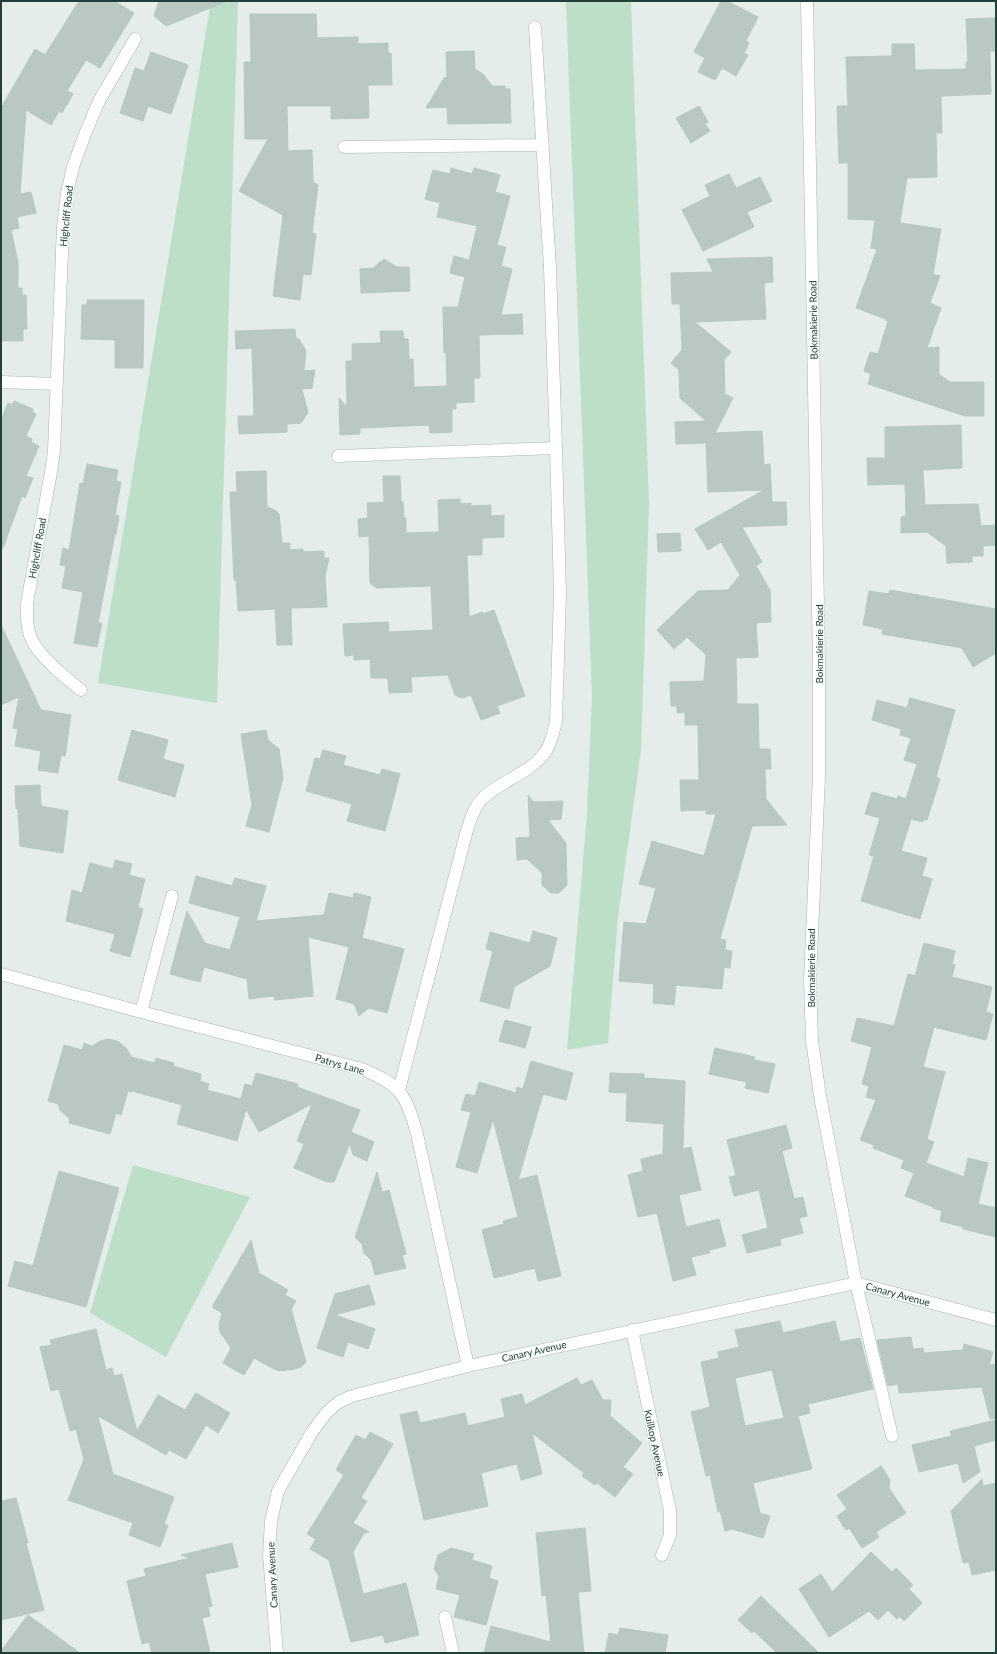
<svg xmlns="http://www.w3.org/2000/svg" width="997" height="1654" viewBox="0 0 997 1654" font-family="Lato,sans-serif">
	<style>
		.green { fill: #bddec7 }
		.building { fill: #b9c8c2; stroke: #b6c7c1; fill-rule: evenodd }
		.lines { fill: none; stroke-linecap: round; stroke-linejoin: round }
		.minor-casing { stroke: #a6b5b1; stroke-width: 13 }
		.minor { stroke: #fff; stroke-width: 12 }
		.labels { text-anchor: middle; stroke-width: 3; stroke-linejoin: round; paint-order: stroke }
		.street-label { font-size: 10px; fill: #233f39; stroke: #f4faf7 }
	</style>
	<rect width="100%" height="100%" fill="#e4ede9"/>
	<path class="green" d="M 211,1 L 238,1 L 217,703 L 98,683 Z
		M 566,1 L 631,1 L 649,503 L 641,750 L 618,917 L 608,1043 L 567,1050 L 587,812 L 592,697 Z
		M 133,1165 L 250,1197 L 166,1357 L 90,1313 Z"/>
	<path class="building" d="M 79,1 L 114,1 L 134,13 L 100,68 L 86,60 L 67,91 L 73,94 L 62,113 L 59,111 L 51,125 L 26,110 L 20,194 L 31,192 L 36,213 L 17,217 L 19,228 L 11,230 L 18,262 L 18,288 L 22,288 L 22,295 L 26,295 L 27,329 L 23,329 L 23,341 L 1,341 L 1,108 L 35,49 L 45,55 Z
		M 159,1 L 225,1 L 225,2 L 166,26 L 154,16 Z
		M 721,1 L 727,1 L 758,17 L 746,41 L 749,43 L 744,53 L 748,55 L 736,76 L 722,68 L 715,80 L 698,72 L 705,58 L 694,52 Z
		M 250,14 L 316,14 L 317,38 L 358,37 L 358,44 L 388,43 L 388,53 L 391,53 L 392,85 L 368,85 L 369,118 L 331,119 L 331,106 L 287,106 L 288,151 L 312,150 L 313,182 L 318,185 L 312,233 L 316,234 L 311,275 L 303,274 L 300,300 L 273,296 L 283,215 L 239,191 L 268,139 L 245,139 L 244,62 L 251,62 Z
		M 995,18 L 996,51 L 990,51 L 991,94 L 941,96 L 942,133 L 936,133 L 937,177 L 907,178 L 900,223 L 941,229 L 933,274 L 940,276 L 930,303 L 941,308 L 927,348 L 939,347 L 939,374 L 950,382 L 984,382 L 984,416 L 965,416 L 868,384 L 871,374 L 864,371 L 870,352 L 878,354 L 888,321 L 885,320 L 886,319 L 856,308 L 877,249 L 871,248 L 875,220 L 848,219 L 848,163 L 839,163 L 837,106 L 848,106 L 846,57 L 892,56 L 892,44 L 914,44 L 915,70 L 966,69 L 966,62 L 968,62 L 966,19 Z
		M 474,51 L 475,69 L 483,74 L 492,86 L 505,86 L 505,89 L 510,89 L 511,123 L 448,124 L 447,107 L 426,108 L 444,78 L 447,77 L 446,52 Z
		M 151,52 L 188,65 L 171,114 L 148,106 L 143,121 L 120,113 L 135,68 L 144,71 Z
		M 699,106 L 708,122 L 705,124 L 710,131 L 691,143 L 676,118 Z
		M 451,168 L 472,174 L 474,168 L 500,175 L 495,192 L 510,196 L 497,245 L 506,247 L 501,266 L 512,269 L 501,315 L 522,314 L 523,334 L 479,335 L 480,378 L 474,378 L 474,402 L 456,403 L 456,409 L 452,409 L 452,432 L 430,433 L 429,425 L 360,428 L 360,434 L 340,435 L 339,398 L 347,407 L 346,361 L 352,361 L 352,344 L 381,343 L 380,331 L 403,331 L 404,339 L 408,339 L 409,359 L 413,359 L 414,387 L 447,386 L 446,353 L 444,353 L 443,307 L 458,307 L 465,277 L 450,273 L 454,256 L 469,260 L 477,226 L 437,217 L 440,203 L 425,199 L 433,170 L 450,174 Z
		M 729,174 L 736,188 L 760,177 L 772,201 L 747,212 L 754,227 L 703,251 L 682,210 L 710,196 L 705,185 Z
		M 772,257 L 773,282 L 764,283 L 766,319 L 695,322 L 731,352 L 724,360 L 725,394 L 733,398 L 715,433 L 762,431 L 764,465 L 770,464 L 772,502 L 786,502 L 787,525 L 742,527 L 762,562 L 756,566 L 770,590 L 771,622 L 756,623 L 758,657 L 736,658 L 737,704 L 758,704 L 759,749 L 770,749 L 771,769 L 765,769 L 766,799 L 787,825 L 752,826 L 720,939 L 726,940 L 725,950 L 732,951 L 730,968 L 724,967 L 722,989 L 676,985 L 674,1005 L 653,1003 L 654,984 L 619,981 L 624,922 L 646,924 L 656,888 L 639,884 L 652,841 L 704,856 L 716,814 L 706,814 L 706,810 L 681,811 L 680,780 L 699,780 L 698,725 L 685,725 L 685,712 L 677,713 L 677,706 L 671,706 L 670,682 L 704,681 L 706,655 L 687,637 L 674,649 L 657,630 L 698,591 L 728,590 L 740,575 L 721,542 L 708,550 L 695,529 L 764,490 L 708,492 L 706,443 L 676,444 L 675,422 L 706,421 L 680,398 L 679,370 L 671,363 L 682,350 L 680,304 L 672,304 L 671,273 L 713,272 L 707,259 Z
		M 384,259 L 397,267 L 409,267 L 410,291 L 361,293 L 360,269 L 373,268 Z
		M 87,300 L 144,300 L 143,368 L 115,368 L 115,340 L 81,339 L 82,305 L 87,305 Z
		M 295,329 L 296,339 L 299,339 L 306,351 L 304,371 L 315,370 L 312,388 L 302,389 L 308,413 L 301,423 L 287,424 L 287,432 L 239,434 L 238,416 L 254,416 L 252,348 L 236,349 L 235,331 Z
		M 14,401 L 33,409 L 32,412 L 36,414 L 26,436 L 32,439 L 31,442 L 39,446 L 26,476 L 33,478 L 25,498 L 22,496 L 3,548 L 1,547 L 1,420 L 8,403 L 12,405 Z
		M 961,425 L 962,468 L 923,470 L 925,505 L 978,504 L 981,526 L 996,525 L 996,545 L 983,546 L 983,556 L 972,556 L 972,562 L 947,563 L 946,546 L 927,532 L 901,533 L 901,517 L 906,516 L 905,484 L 868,485 L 867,458 L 885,458 L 885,427 Z
		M 87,464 L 118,470 L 116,481 L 121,482 L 115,515 L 119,516 L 116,534 L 115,534 L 98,623 L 102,623 L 97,647 L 74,643 L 83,592 L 62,588 L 66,566 L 60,565 L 63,548 L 69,550 L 80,483 L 83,484 Z
		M 266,471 L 267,507 L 275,510 L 279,514 L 282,543 L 290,543 L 290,550 L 303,549 L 303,552 L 324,551 L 324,558 L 329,558 L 325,576 L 327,607 L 291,608 L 292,645 L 277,645 L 275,609 L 238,611 L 236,580 L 234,580 L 230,492 L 237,492 L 236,472 Z
		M 383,476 L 400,476 L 401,502 L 403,502 L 404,518 L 406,518 L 406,533 L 439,532 L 438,500 L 460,499 L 460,504 L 471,503 L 471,506 L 491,505 L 491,516 L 504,515 L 504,537 L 482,538 L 482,555 L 467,555 L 469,617 L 482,612 L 483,614 L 494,610 L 525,696 L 497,706 L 500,713 L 481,720 L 471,695 L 462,698 L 455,695 L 448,675 L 411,677 L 412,692 L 389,693 L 388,678 L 371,678 L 370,659 L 354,660 L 354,655 L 345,656 L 343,624 L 388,622 L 389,632 L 433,630 L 431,586 L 376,588 L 370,583 L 369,536 L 359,537 L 358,519 L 368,518 L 367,503 L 384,502 Z
		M 680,533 L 681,551 L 658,552 L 657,534 Z
		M 890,590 L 996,609 L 996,653 L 973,667 L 962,648 L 882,634 L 883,629 L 863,625 L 869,591 L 889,594 Z
		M 1,625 L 41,710 L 71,715 L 65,756 L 61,755 L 58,773 L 38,770 L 41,751 L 15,746 L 18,729 L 13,728 L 19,697 L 1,705 Z
		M 910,698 L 955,710 L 936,777 L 940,779 L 927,820 L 924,819 L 923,822 L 911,819 L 901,851 L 927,858 L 922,876 L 932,879 L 920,919 L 861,901 L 874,856 L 869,855 L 880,818 L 865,814 L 872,792 L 897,799 L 898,796 L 906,799 L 917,764 L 904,760 L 911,738 L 900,735 L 901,729 L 872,720 L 877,700 L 907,708 Z
		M 132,730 L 168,740 L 163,759 L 184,765 L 175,797 L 118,780 Z
		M 266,730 L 268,740 L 279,749 L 283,778 L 269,832 L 246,826 L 252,805 L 241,734 Z
		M 323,750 L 346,756 L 343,765 L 380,775 L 382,769 L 400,774 L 385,831 L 347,821 L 352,804 L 306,791 L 315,758 L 320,759 Z
		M 40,785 L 41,806 L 68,811 L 63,853 L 20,846 L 18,809 L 16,809 L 15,786 Z
		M 528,795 L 534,802 L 563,801 L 561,819 L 548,820 L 566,843 L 567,885 L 559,893 L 551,893 L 542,885 L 542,873 L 527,859 L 517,860 L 516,838 L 530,837 Z
		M 115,860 L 132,864 L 129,875 L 145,879 L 138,907 L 143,909 L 130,957 L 110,951 L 115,934 L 66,921 L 72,890 L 82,893 L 90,863 L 113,869 Z
		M 196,876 L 232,886 L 235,878 L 266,886 L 256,921 L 324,915 L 329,893 L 353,898 L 354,893 L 371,897 L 362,938 L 404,949 L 387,1013 L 369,1008 L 359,1016 L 354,1004 L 336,999 L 349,947 L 308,937 L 313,996 L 275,1000 L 274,996 L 249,999 L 247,979 L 204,967 L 200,982 L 170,974 L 187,911 L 205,943 L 230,950 L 240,917 L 189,903 Z
		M 533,931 L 557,938 L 550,966 L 514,987 L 509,1009 L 480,1001 L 493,951 L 486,949 L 490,932 L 530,943 Z
		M 924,943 L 955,951 L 952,964 L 955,965 L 952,977 L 992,987 L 986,1012 L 993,1014 L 986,1040 L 934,1027 L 923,1067 L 945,1072 L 927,1139 L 934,1142 L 926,1163 L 964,1177 L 968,1158 L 988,1163 L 978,1204 L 996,1208 L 996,1237 L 963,1229 L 963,1227 L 940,1221 L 942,1211 L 933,1208 L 933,1207 L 905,1196 L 914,1173 L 901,1168 L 904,1160 L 873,1148 L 874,1145 L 860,1140 L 876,1100 L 866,1097 L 869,1086 L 862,1084 L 872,1047 L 851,1041 L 857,1018 L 894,1026 L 908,974 L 915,976 Z
		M 505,1020 L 531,1027 L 525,1048 L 499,1041 Z
		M 109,1039 L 119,1042 L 127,1049 L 131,1057 L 154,1063 L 156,1058 L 174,1063 L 173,1066 L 201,1074 L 200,1081 L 209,1084 L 207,1090 L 241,1099 L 245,1084 L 252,1086 L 256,1073 L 298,1084 L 297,1087 L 360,1110 L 351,1132 L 374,1142 L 367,1161 L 353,1155 L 350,1143 L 334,1182 L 327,1182 L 294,1168 L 304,1144 L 297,1141 L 312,1104 L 259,1132 L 246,1109 L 237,1141 L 177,1124 L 182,1105 L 132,1091 L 132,1092 L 128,1091 L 121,1115 L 116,1113 L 110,1134 L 69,1123 L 70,1119 L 60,1110 L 58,1104 L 48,1101 L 64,1045 L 82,1050 L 84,1043 L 92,1046 L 100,1041 Z
		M 715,1048 L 755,1057 L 754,1060 L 775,1064 L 768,1093 L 745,1088 L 747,1082 L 709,1074 Z
		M 531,1061 L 573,1073 L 566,1100 L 543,1094 L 518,1180 L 537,1175 L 561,1276 L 538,1281 L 535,1268 L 494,1278 L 482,1230 L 504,1224 L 503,1221 L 518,1217 L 493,1119 L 477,1173 L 456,1167 L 471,1112 L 461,1110 L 466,1094 L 475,1096 L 479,1082 L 516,1093 L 517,1087 L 523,1089 Z
		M 610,1073 L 644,1074 L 644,1078 L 685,1081 L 683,1149 L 691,1147 L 701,1190 L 679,1195 L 686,1227 L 719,1219 L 726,1246 L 709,1250 L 710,1253 L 691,1257 L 696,1275 L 673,1281 L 657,1213 L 638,1217 L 628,1175 L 643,1171 L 641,1159 L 663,1154 L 664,1124 L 626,1121 L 627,1093 L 609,1092 Z
		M 786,1125 L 792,1148 L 782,1151 L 794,1199 L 803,1197 L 807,1216 L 799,1218 L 803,1233 L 780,1239 L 781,1245 L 747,1253 L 742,1235 L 768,1228 L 759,1190 L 734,1196 L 729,1177 L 736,1176 L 727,1140 Z
		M 59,1171 L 119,1188 L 86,1307 L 8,1286 L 15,1261 L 33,1266 Z
		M 377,1172 L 382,1192 L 389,1190 L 406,1254 L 402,1255 L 406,1268 L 375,1275 L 371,1260 L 364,1253 L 362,1244 L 355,1237 Z
		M 251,1240 L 259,1273 L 288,1290 L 285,1295 L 296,1301 L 291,1309 L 306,1362 L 301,1367 L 294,1369 L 279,1371 L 272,1368 L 254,1358 L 244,1375 L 223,1363 L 231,1348 L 220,1332 L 219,1325 L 222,1313 L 212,1307 Z
		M 369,1285 L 375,1304 L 335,1315 L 375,1329 L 368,1349 L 348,1342 L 343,1357 L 317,1348 L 335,1294 Z
		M 780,1321 L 783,1333 L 835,1321 L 840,1342 L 860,1338 L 873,1389 L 808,1404 L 810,1413 L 798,1416 L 812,1469 L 753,1483 L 760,1513 L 770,1516 L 763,1538 L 732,1529 L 725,1531 L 720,1511 L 718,1512 L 710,1475 L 706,1476 L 691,1412 L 710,1407 L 701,1362 L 719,1358 L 718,1352 L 739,1347 L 735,1330 ZM 772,1370 L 784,1418 L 745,1426 L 735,1378 Z
		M 96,1329 L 106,1370 L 112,1368 L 114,1376 L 122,1374 L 137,1431 L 158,1395 L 185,1410 L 196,1393 L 230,1413 L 218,1433 L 206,1425 L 186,1459 L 169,1450 L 166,1455 L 98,1416 L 113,1474 L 174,1497 L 164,1524 L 168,1526 L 160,1547 L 129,1535 L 133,1523 L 68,1500 L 84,1459 L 76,1429 L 70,1431 L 59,1389 L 51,1391 L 40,1347 L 52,1345 L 50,1340 Z
		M 911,1337 L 913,1349 L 923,1348 L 924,1353 L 963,1350 L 964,1344 L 993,1352 L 989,1365 L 996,1364 L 996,1418 L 990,1419 L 982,1387 L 899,1393 L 898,1384 L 888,1386 L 877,1340 Z
		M 577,1378 L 581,1385 L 592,1380 L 603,1400 L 611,1400 L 610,1416 L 642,1443 L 623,1467 L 633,1474 L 615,1497 L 597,1483 L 595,1485 L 582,1476 L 584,1473 L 532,1433 L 542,1474 L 521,1480 L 517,1464 L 481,1473 L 488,1506 L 424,1520 L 400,1415 L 417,1411 L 420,1423 L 465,1413 L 468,1426 L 505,1417 L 501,1399 L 522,1394 L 525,1405 Z
		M 996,1420 L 996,1440 L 974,1446 L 980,1472 L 963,1483 L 958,1463 L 919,1472 L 912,1445 L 952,1436 L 950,1431 Z
		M 370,1432 L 393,1444 L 361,1498 L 367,1501 L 353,1523 L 369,1532 L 364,1533 L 353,1552 L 363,1594 L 406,1583 L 419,1635 L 385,1643 L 383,1635 L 351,1642 L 329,1560 L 310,1549 L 316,1539 L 307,1534 L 344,1475 L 336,1470 L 356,1435 L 365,1440 Z
		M 881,1466 L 890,1480 L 889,1488 L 906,1513 L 876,1532 L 879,1537 L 862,1548 L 849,1528 L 846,1530 L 837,1516 L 847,1509 L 837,1495 Z
		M 982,1479 L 983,1486 L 996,1483 L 996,1570 L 972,1575 L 969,1562 L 963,1563 L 951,1511 Z
		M 16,1498 L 28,1543 L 26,1543 L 44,1610 L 1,1620 L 1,1501 Z
		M 585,1528 L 591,1591 L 578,1592 L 584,1653 L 484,1653 L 491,1626 L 551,1642 L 546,1595 L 542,1596 L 536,1533 Z
		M 232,1543 L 238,1567 L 205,1574 L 212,1606 L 208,1607 L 210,1616 L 202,1618 L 210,1653 L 152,1653 L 149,1642 L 142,1644 L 127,1581 L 146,1576 L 144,1569 L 190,1558 L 181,1555 Z
		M 451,1548 L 474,1554 L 472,1560 L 492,1566 L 489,1578 L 498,1581 L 486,1625 L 454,1617 L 460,1595 L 436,1589 L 439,1576 L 434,1569 L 438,1555 Z
		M 871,1552 L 892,1572 L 896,1568 L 913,1585 L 909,1589 L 922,1603 L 904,1621 L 899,1616 L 897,1619 L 888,1610 L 878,1620 L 869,1611 L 829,1637 L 799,1589 L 821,1574 L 832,1592 Z
		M 761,1596 L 819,1653 L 777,1653 L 754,1631 L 752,1633 L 738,1620 Z
		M 28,1615 L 80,1653 L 1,1653 L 1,1651 Z
		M 620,1628 L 668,1635 L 665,1653 L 605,1653 L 609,1633 L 618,1635 Z"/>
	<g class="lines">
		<g class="minor-casing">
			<path id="minor" d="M 807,1 L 819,664 L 819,776 L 810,980 L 812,1041 L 820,1096 L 856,1283 L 892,1436
				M 344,147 L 543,145
				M 1,382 L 57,384
				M 338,456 L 556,448
				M 81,690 C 67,679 41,658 33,642 C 26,630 27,616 27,603 L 51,472 L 54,451 L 63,227 L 67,193 L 73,167 L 85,134 L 99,101 L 135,39
				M 1,974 L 141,1012 L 362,1069 C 401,1085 406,1095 417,1134 L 468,1366
				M 141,1012 L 172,896
				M 399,1090 L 467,830 C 471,818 475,805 484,797 C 503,780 532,772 546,751 C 552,742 553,731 556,722 L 560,593 L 556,448 L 550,268 L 535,27
				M 632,1330 L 670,1511 L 670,1535 L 662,1555
				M 445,1617 L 453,1653
				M 277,1653 L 269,1555 L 271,1521 L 278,1491 L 312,1432 L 327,1412 L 339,1402 L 352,1396 L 468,1366 L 856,1283 L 996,1320"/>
		</g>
		<use href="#minor" class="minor"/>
	</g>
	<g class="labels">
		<g class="street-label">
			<text transform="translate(66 216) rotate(-84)" y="4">Highcliff Road</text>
			<text transform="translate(813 320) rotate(-91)" y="4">Bokmakierie Road</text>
			<text transform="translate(37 548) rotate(-80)" y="4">Highcliff Road</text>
			<text transform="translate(819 644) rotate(-90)" y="4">Bokmakierie Road</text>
			<text transform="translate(811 968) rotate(-90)" y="4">Bokmakierie Road</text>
			<text transform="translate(340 1064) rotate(16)" y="4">Patrys Lane</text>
			<text transform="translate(898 1294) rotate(15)" y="4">Canary Avenue</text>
			<text transform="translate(534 1351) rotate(-13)" y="4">Canary Avenue</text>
			<text transform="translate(655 1443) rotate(78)" y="4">Kuilkop Avenue</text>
			<text transform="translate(272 1575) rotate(-93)" y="4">Canary Avenue</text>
		</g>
	</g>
	<rect width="997" height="1654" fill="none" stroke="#233f39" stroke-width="4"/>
</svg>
